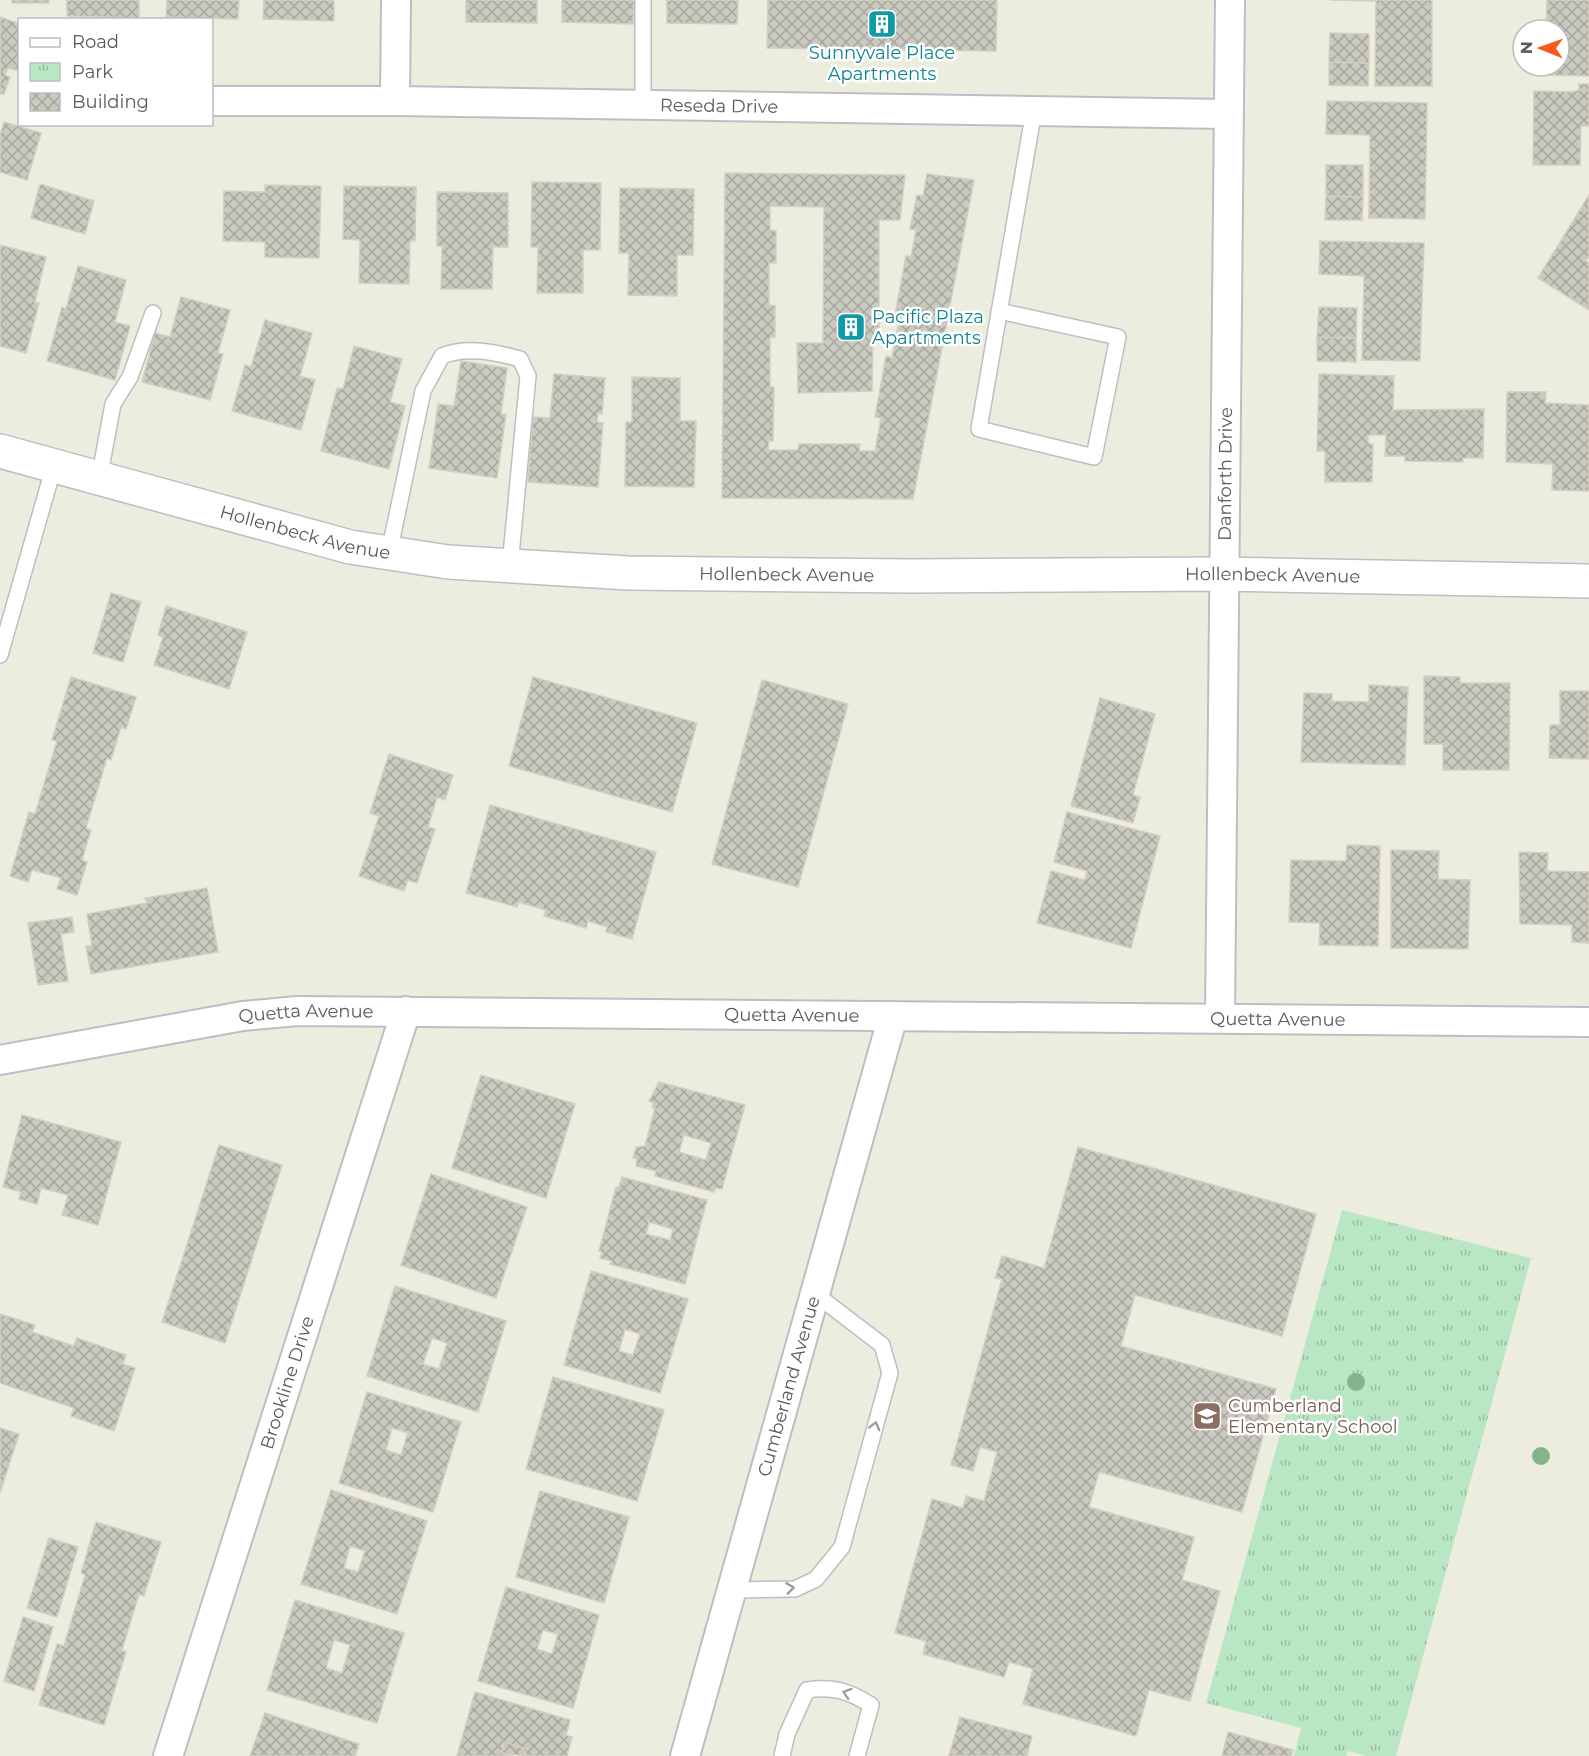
<svg xmlns="http://www.w3.org/2000/svg" width="1589" height="1756" viewBox="0 0 1589 1756" font-family="Montserrat,sans-serif">
	<style>
		.park { fill: url(#park-tufts) }
		.building { fill: url(#building-cross-hatch); stroke: #d2d0be; stroke-width: 1.5; fill-rule: evenodd }
		.lines { fill: none; stroke-linecap: round; stroke-linejoin: round }
		.service-casing { stroke: #bdbec5; stroke-width: 18 }
		.minor-casing { stroke: #bdbec5; stroke-width: 32 }
		.tertiary-casing { stroke: #bdbec5; stroke-width: 36 }
		.service { stroke: #fff; stroke-width: 15 }
		.minor { stroke: #fff; stroke-width: 28 }
		.tertiary { stroke: #fff; stroke-width: 33 }
		.tree { fill: #84b489 }
		.oneway { stroke: #9b9da1 }
		.labels { text-anchor: middle; stroke-width: 5; stroke-linejoin: round; paint-order: stroke }
		.culture-label { font-size: 18px; fill: #0d838f; stroke: #fff }
		.street-label { font-size: 18px; fill: #595b62; stroke: #fff }
		.education-label { font-size: 18px; fill: #785e54; stroke: #fff; text-anchor: start }
	</style>
	<defs>
		<pattern id="park-tufts" width="24" height="20" patternUnits="userSpaceOnUse" patternTransform="scale(1.5)"><rect width="24" height="20" fill="#b9e7c3"/><path d="M3 7l-1-3M5 7V3M7 7l1-3M15 17l-1-3M17 17v-4M19 17l1-3" fill="none" stroke="#99bea2"/></pattern>
		<pattern id="building-cross-hatch" width="8" height="8" patternUnits="userSpaceOnUse" patternTransform="scale(1.5)"><rect width="8" height="8" fill="#cac9bf"/><path d="M0 0l8 8M0 8l8-8" fill="none" stroke="#a7a69f"/></pattern>
	</defs>
	<rect width="100%" height="100%" fill="#ededdf"/>
	<path class="park" d="M 1342,1210 L 1531,1258 L 1396,1756 L 1366,1756 L 1348,1751 L 1346,1756 L 1294,1756 L 1301,1728 L 1206,1703 Z"/>
	<path class="building" d="M 12,0 L 49,0 L 49,3 L 12,3 Z
		M 67,0 L 139,0 L 139,18 L 67,16 Z
		M 167,0 L 239,0 L 238,19 L 166,17 Z
		M 264,0 L 334,0 L 334,21 L 263,19 Z
		M 466,0 L 537,0 L 537,23 L 466,22 Z
		M 562,0 L 634,0 L 633,24 L 562,22 Z
		M 667,0 L 738,0 L 737,24 L 667,23 Z
		M 768,0 L 997,0 L 996,51 L 767,48 Z
		M 1330,0 L 1432,0 L 1432,86 L 1375,86 L 1376,1 Z
		M 1547,0 L 1589,0 L 1589,76 L 1545,75 L 1545,66 L 1559,66 L 1559,30 L 1546,30 Z
		M 0,17 L 20,24 L 20,71 L 8,68 L 5,75 L 10,77 L 4,94 L 0,94 Z
		M 1330,33 L 1369,34 L 1369,63 L 1329,62 Z
		M 1329,62 L 1369,63 L 1368,86 L 1329,85 Z
		M 1579,84 L 1589,84 L 1589,126 L 1581,126 L 1580,165 L 1533,165 L 1534,91 L 1573,92 L 1579,90 Z
		M 1327,101 L 1427,103 L 1425,219 L 1369,218 L 1370,135 L 1326,134 Z
		M 4,122 L 41,133 L 27,180 L 0,172 L 0,135 Z
		M 1326,165 L 1363,165 L 1363,197 L 1326,196 Z
		M 725,173 L 905,175 L 900,220 L 879,220 L 879,339 L 873,338 L 872,391 L 798,393 L 797,343 L 823,343 L 824,207 L 770,206 L 770,230 L 776,231 L 776,263 L 769,263 L 769,305 L 775,306 L 775,337 L 770,337 L 770,387 L 774,387 L 773,441 L 769,441 L 768,450 L 798,450 L 799,444 L 860,444 L 859,451 L 875,451 L 881,418 L 875,417 L 886,356 L 892,358 L 900,316 L 895,315 L 906,256 L 911,257 L 916,230 L 910,229 L 917,195 L 923,196 L 927,174 L 974,180 L 913,499 L 722,498 Z
		M 532,182 L 601,183 L 600,250 L 583,250 L 583,293 L 537,293 L 538,247 L 531,247 Z
		M 40,184 L 94,201 L 85,234 L 31,218 Z
		M 265,185 L 321,186 L 319,258 L 265,257 L 265,242 L 223,241 L 224,191 L 265,192 Z
		M 344,186 L 416,187 L 415,241 L 410,241 L 409,284 L 359,283 L 360,240 L 343,239 Z
		M 620,188 L 694,189 L 693,255 L 677,255 L 677,296 L 628,295 L 629,253 L 619,253 Z
		M 437,192 L 508,193 L 508,247 L 493,247 L 492,289 L 441,289 L 442,246 L 437,246 Z
		M 1589,195 L 1589,256 L 1586,261 L 1589,263 L 1589,310 L 1538,278 Z
		M 1326,196 L 1363,197 L 1362,220 L 1325,220 Z
		M 1320,241 L 1424,243 L 1420,361 L 1362,360 L 1364,276 L 1319,274 Z
		M 0,245 L 46,257 L 35,302 L 39,303 L 26,353 L 0,346 Z
		M 78,266 L 126,280 L 115,322 L 130,326 L 115,380 L 47,361 L 62,307 L 66,309 Z
		M 181,297 L 230,310 L 218,353 L 223,354 L 210,400 L 142,382 L 155,333 L 170,337 Z
		M 1319,307 L 1357,308 L 1356,338 L 1317,337 Z
		M 265,320 L 312,333 L 300,376 L 315,380 L 301,430 L 232,411 L 245,365 L 251,367 Z
		M 1317,337 L 1356,338 L 1356,362 L 1317,361 Z
		M 354,346 L 402,359 L 390,402 L 405,406 L 389,469 L 321,451 L 337,388 L 343,389 Z
		M 461,361 L 507,368 L 501,414 L 506,414 L 497,478 L 429,468 L 438,404 L 454,406 Z
		M 554,374 L 605,378 L 602,414 L 598,413 L 597,422 L 603,423 L 598,487 L 528,482 L 533,417 L 550,418 Z
		M 1319,374 L 1394,376 L 1393,410 L 1484,409 L 1483,458 L 1463,458 L 1463,462 L 1405,461 L 1405,456 L 1385,456 L 1386,435 L 1368,435 L 1368,443 L 1373,444 L 1372,482 L 1325,482 L 1325,451 L 1317,451 Z
		M 632,377 L 680,378 L 680,421 L 696,421 L 694,487 L 625,486 L 626,422 L 632,422 Z
		M 1507,392 L 1546,392 L 1545,403 L 1589,405 L 1589,491 L 1552,490 L 1553,464 L 1506,462 Z
		M 111,593 L 141,602 L 123,662 L 93,653 Z
		M 166,606 L 247,632 L 229,689 L 154,665 L 163,637 L 158,635 Z
		M 1424,676 L 1460,677 L 1460,683 L 1510,683 L 1509,770 L 1443,770 L 1443,744 L 1424,744 Z
		M 71,677 L 136,697 L 126,729 L 121,727 L 111,760 L 107,758 L 86,828 L 91,830 L 82,860 L 87,862 L 77,895 L 57,889 L 61,878 L 32,870 L 28,882 L 10,876 L 29,812 L 35,814 L 57,741 L 52,740 Z
		M 533,677 L 697,723 L 672,812 L 509,766 Z
		M 762,680 L 848,704 L 798,887 L 712,864 Z
		M 1369,685 L 1408,687 L 1405,765 L 1301,762 L 1304,693 L 1332,694 L 1332,701 L 1369,702 Z
		M 1560,691 L 1589,691 L 1589,759 L 1549,758 L 1550,725 L 1560,725 Z
		M 1100,698 L 1155,714 L 1133,795 L 1140,797 L 1133,823 L 1071,806 Z
		M 389,754 L 453,775 L 445,800 L 437,797 L 428,827 L 435,829 L 417,883 L 408,880 L 404,891 L 359,876 L 379,816 L 370,813 Z
		M 490,805 L 656,852 L 632,939 L 606,932 L 607,927 L 588,921 L 586,928 L 544,916 L 546,910 L 518,902 L 517,907 L 466,893 Z
		M 1067,812 L 1160,836 L 1131,948 L 1037,923 L 1051,871 L 1085,880 L 1087,871 L 1054,862 Z
		M 1347,845 L 1380,846 L 1378,946 L 1319,945 L 1320,923 L 1289,922 L 1291,860 L 1346,861 Z
		M 1391,850 L 1439,851 L 1438,879 L 1470,880 L 1468,949 L 1391,948 Z
		M 1519,852 L 1548,853 L 1547,871 L 1589,872 L 1589,943 L 1572,942 L 1572,925 L 1520,924 Z
		M 207,888 L 218,952 L 91,974 L 86,946 L 92,946 L 87,914 L 147,903 L 145,898 Z
		M 72,917 L 74,932 L 61,934 L 68,981 L 38,985 L 28,923 Z
		M 481,1075 L 575,1104 L 546,1198 L 452,1168 Z
		M 659,1082 L 745,1105 L 722,1189 L 715,1188 L 714,1192 L 655,1176 L 656,1171 L 636,1166 L 637,1159 L 633,1158 L 636,1147 L 645,1146 L 655,1108 L 652,1108 L 654,1103 L 649,1101 ZM 684,1135 L 711,1143 L 706,1160 L 679,1152 Z
		M 22,1115 L 121,1142 L 98,1225 L 62,1215 L 68,1195 L 41,1188 L 37,1204 L 19,1199 L 21,1192 L 3,1187 Z
		M 219,1145 L 282,1165 L 225,1343 L 162,1322 Z
		M 1078,1147 L 1316,1214 L 1282,1336 L 1135,1295 L 1121,1346 L 1276,1389 L 1242,1512 L 1099,1472 L 1089,1507 L 1194,1537 L 1182,1580 L 1220,1591 L 1190,1701 L 1149,1690 L 1136,1736 L 1023,1704 L 1033,1669 L 1009,1662 L 1004,1677 L 923,1654 L 926,1641 L 895,1633 L 932,1499 L 963,1508 L 966,1496 L 984,1501 L 997,1452 L 980,1447 L 973,1471 L 951,1465 L 1002,1279 L 995,1278 L 1002,1256 L 1044,1268 Z
		M 431,1174 L 527,1207 L 496,1298 L 401,1265 Z
		M 622,1177 L 707,1200 L 685,1284 L 610,1264 L 612,1261 L 600,1258 L 602,1252 L 599,1251 L 616,1187 L 619,1187 ZM 649,1222 L 673,1229 L 670,1240 L 646,1234 Z
		M 591,1271 L 688,1299 L 660,1393 L 564,1365 ZM 625,1329 L 640,1334 L 633,1355 L 619,1351 Z
		M 395,1286 L 506,1321 L 478,1412 L 367,1376 ZM 432,1338 L 447,1343 L 439,1369 L 423,1364 Z
		M 0,1314 L 35,1325 L 32,1332 L 74,1346 L 77,1338 L 126,1355 L 123,1364 L 135,1368 L 114,1431 L 71,1416 L 74,1408 L 0,1383 Z
		M 553,1377 L 664,1410 L 637,1501 L 526,1469 Z
		M 367,1392 L 461,1422 L 433,1512 L 339,1483 ZM 392,1428 L 408,1433 L 401,1455 L 386,1450 Z
		M 0,1428 L 19,1434 L 0,1493 Z
		M 331,1490 L 427,1521 L 397,1614 L 301,1584 ZM 350,1546 L 365,1551 L 358,1572 L 344,1568 Z
		M 540,1491 L 629,1517 L 604,1603 L 516,1577 Z
		M 96,1522 L 161,1542 L 144,1596 L 139,1594 L 122,1650 L 126,1652 L 104,1725 L 39,1705 L 57,1644 L 64,1646 L 85,1575 L 81,1573 Z
		M 49,1538 L 78,1547 L 57,1617 L 27,1608 Z
		M 506,1587 L 599,1615 L 573,1708 L 478,1681 ZM 543,1630 L 558,1634 L 552,1654 L 537,1649 Z
		M 295,1600 L 404,1633 L 377,1723 L 267,1690 ZM 334,1640 L 350,1645 L 342,1673 L 326,1668 Z
		M 23,1617 L 53,1627 L 34,1691 L 4,1681 Z
		M 475,1692 L 570,1720 L 566,1735 L 572,1737 L 567,1756 L 525,1756 L 527,1749 L 504,1742 L 502,1753 L 513,1756 L 457,1756 Z
		M 265,1713 L 359,1744 L 355,1756 L 250,1756 Z
		M 960,1717 L 1032,1736 L 1027,1756 L 949,1756 Z
		M 1228,1732 L 1293,1750 L 1291,1756 L 1222,1756 Z
		M 504,1742 L 527,1749 L 525,1756 L 502,1753 Z"/>
	<g class="lines">
		<g class="service-casing">
			<path id="service" d="M 643,104 L 643,0
				M 999,311 L 1118,337 L 1094,457 L 979,429 L 1034,110
				M 99,479 L 113,404 L 130,377 L 153,313
				M 389,553 L 423,391 L 442,356 C 466,346 495,352 520,359 L 528,376 L 510,566
				M 0,655 L 54,466
				M 732,1590 L 795,1589 L 816,1579 L 842,1547 L 890,1373 L 882,1345 L 814,1293
				M 782,1756 L 787,1734 L 807,1690 C 833,1686 849,1691 871,1705 L 857,1756"/>
		</g>
		<g class="minor-casing">
			<g id="minor">
				<path id="s1" d="M 212,101 L 395,101 L 1227,114"/>
				<path d="M 395,101 L 396,0"/>
				<path id="s2" d="M 1220,1018 L 1230,0"/>
				<path id="s3" d="M 0,1060 L 243,1016 L 297,1011 L 1589,1022"/>
				<path id="s4" d="M 168,1756 L 406,1011"/>
				<path id="s5" d="M 685,1756 L 893,1016"/>
			</g>
		</g>
		<g class="tertiary-casing">
			<g id="tertiary">
				<path id="s6" d="M 0,451 L 350,547 L 448,562 L 628,573 L 911,576 L 1223,574 L 1589,581"/>
			</g>
		</g>
		<use href="#service" class="service"/>
		<use href="#minor" class="minor"/>
		<use href="#tertiary" class="tertiary"/>
	</g>
	<g class="tree">
		<circle cx="1356" cy="1382" r="9"/>
		<circle cx="1541" cy="1456" r="9"/>
	</g>
	<defs><path id="oneway-chevron" d="M-2-3.5L2.5 0L-2 3.5" fill="none" stroke-width="1.6" stroke-linecap="round" stroke-linejoin="round" transform="scale(1.5)"/></defs>
	<g class="oneway">
		<use href="#oneway-chevron" transform="translate(875 1426) rotate(-75)"/>
		<use href="#oneway-chevron" transform="translate(790 1588) rotate(-7)"/>
		<use href="#oneway-chevron" transform="translate(847 1693) rotate(-162)"/>
	</g>
	<defs>
		<g id="building-square" transform="scale(1.5)"><rect x="-9" y="-9" width="18" height="18" rx="4" fill="#0f9aa8" stroke="#fff"/><path d="M-4-6H4V6H1V3H-1V6H-4ZM-2.5-4.3h1.7v1.8h-1.7ZM.8-4.3h1.7v1.8H.8ZM-2.5-1h1.7V.8h-1.7ZM.8-1h1.7V.8H.8Z" fill="#fff"/></g>
		<g id="school-square" transform="scale(1.5)"><rect x="-9" y="-9" width="18" height="18" rx="4" fill="#8d6e63" stroke="#fff"/><path d="M0-5L7-2L0 1L-7-2ZM-4 1L0 2.5L4 1V4Q0 6-4 4Z" fill="#fff"/></g>
	</defs>
	<g fill-rule="evenodd">
		<use href="#building-square" x="882" y="24"/>
		<use href="#building-square" x="851" y="327"/>
		<use href="#school-square" x="1207" y="1416"/>
	</g>
	<g class="labels">
		<g class="culture-label">
			<text x="882" y="59">Sunnyvale Place<tspan x="882" dy="21">Apartments</tspan></text>
			<text x="872" y="323" text-anchor="start">Pacific Plaza<tspan x="872" dy="21">Apartments</tspan></text>
		</g>
		<g class="street-label">
			<text dy="6" stroke="none"><textPath href="#s1" startOffset="507">Reseda Drive</textPath></text>
			<text dy="6" stroke="none"><textPath href="#s2" startOffset="544">Danforth Drive</textPath></text>
			<text dy="6" stroke="none"><textPath href="#s6" startOffset="316">Hollenbeck Avenue</textPath></text>
			<text dy="6" stroke="none"><textPath href="#s6" startOffset="801">Hollenbeck Avenue</textPath></text>
			<text dy="6" stroke="none"><textPath href="#s6" startOffset="1287">Hollenbeck Avenue</textPath></text>
			<text dy="6" stroke="none"><textPath href="#s3" startOffset="310">Quetta Avenue</textPath></text>
			<text dy="6" stroke="none"><textPath href="#s3" startOffset="796">Quetta Avenue</textPath></text>
			<text dy="6" stroke="none"><textPath href="#s3" startOffset="1282">Quetta Avenue</textPath></text>
			<text dy="6" stroke="none"><textPath href="#s4" startOffset="392">Brookline Drive</textPath></text>
			<text dy="6" stroke="none"><textPath href="#s5" startOffset="384">Cumberland Avenue</textPath></text>
		</g>
		<g class="education-label">
			<text x="1228" y="1412">Cumberland<tspan x="1228" dy="21">Elementary School</tspan></text>
		</g>
	</g>
	<rect x="18" y="18" width="195" height="108" fill="#ffffff" stroke="#bdbdc0" stroke-width="1.5"/>
	<rect x="30" y="38" width="30" height="9" fill="#ffffff" stroke="#bdbdc0" stroke-width="1.5"/>
	<text x="72" y="48" font-size="18" fill="#595b62">Road</text>
	<rect x="30" y="63" width="30" height="18" fill="url(#park-tufts)" stroke="#bdbdc0" stroke-width="1.5"/>
	<text x="72" y="78" font-size="18" fill="#595b62">Park</text>
	<rect x="30" y="93" width="30" height="18" fill="url(#building-cross-hatch)" stroke="#bdbdc0" stroke-width="1.5"/>
	<text x="72" y="108" font-size="18" fill="#595b62">Building</text>
	<g transform="translate(1541 48) rotate(271)"><circle r="28" fill="#ffffff" stroke="#bdbdc0" stroke-width="1.5"/>
	<path d="M0-4.5L10 22L0 15L-10 22Z" fill="#f75a1c"/>
	<text y="-9" font-size="16" font-weight="bold" text-anchor="middle" fill="#595b62">N</text>
	</g>
</svg>
